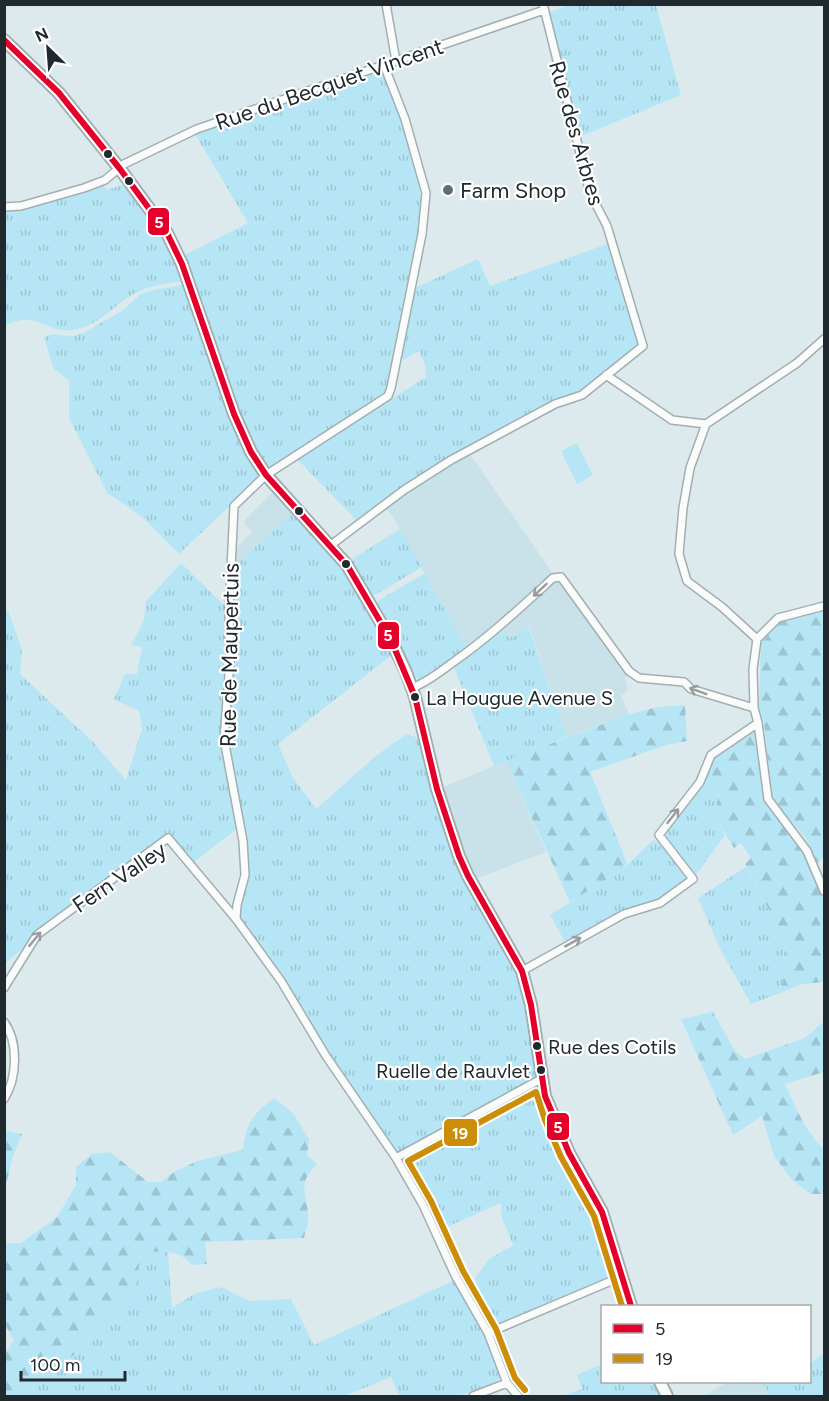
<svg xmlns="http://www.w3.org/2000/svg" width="829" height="1401" viewBox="0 0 829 1401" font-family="Figtree,sans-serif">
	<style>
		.built { fill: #c9e1e9 }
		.grass { fill: url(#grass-tufts) }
		.forest { fill: url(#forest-firs) }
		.pitch { fill: #b6e6f5 }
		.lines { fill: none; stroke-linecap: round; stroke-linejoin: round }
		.minor-casing { stroke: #a3aeb1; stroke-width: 10 }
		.primary-casing { stroke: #a3aeb1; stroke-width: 14 }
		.minor { stroke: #fafcfc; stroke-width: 7 }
		.primary { stroke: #fafcfc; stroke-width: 10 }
		.bus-1-casing { stroke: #fff; stroke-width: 10 }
		.bus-2-casing { stroke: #fff; stroke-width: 10 }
		.bus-1 { stroke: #e4002b; stroke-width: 6 }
		.bus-2 { stroke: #cc8d09; stroke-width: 6 }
		.oneway { stroke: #989d9f }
		.bus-dot { fill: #20292d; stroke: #fff; stroke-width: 2 }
		.poi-dot { fill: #626d71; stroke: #fff; stroke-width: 2 }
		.labels { text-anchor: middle; stroke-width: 4.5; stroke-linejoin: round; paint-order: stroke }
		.bus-label { font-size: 20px; fill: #20292d; stroke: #fff; text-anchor: start }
		.street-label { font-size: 22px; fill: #20292d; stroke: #fff }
		.poi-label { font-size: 22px; fill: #20292d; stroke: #fff; text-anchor: start }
		.line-badge { stroke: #fff; stroke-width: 2 }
		.badge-label { font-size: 16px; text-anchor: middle; font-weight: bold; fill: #fff }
	</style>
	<defs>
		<pattern id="grass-tufts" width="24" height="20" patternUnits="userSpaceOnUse" patternTransform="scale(1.5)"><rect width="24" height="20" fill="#b6e6f5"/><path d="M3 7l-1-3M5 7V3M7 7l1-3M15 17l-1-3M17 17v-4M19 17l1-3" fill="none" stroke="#9cc5d2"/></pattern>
		<pattern id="forest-firs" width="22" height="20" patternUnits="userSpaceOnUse" patternTransform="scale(1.5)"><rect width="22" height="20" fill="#b6e6f5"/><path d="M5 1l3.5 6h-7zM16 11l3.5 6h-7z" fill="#9cc5d2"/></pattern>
	</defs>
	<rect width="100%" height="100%" fill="#dceaee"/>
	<path class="built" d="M 469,453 L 554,575 L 467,649 L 400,529 L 391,514 L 384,507 Z
		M 274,491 L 294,512 L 240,561 L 233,559 L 234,550 L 252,532 L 243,522 Z
		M 560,580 L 623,670 L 629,674 L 625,678 L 628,691 L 621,696 L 629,714 L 567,737 L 529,626 L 510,638 L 501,631 L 553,584 Z
		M 506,761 L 546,852 L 475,879 L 455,834 L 441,788 Z
		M 727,1382 L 761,1382 L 771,1396 L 704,1396 Z"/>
	<path class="grass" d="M 568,5 L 656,5 L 681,95 L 579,137 L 548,13 Z
		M 381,70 C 404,118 417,157 422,211 L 388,388 L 380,398 L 271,470 C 252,462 195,285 185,255 L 248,223 L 195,134 L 220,124 Z
		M 125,184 L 163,234 L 175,254 L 182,281 C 167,284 151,285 137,292 C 115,303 98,328 72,330 C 44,333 40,310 5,325 L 5,209 C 38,206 71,198 103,185 L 107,190 Z
		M 607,244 L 610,246 L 638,345 L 581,392 L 556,401 L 460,451 L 407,484 L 356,520 L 297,459 L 426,377 L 425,365 L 419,351 L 405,359 L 399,360 L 415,288 L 478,259 L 490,286 Z
		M 182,285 L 186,287 L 248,457 L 259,474 L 255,482 L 179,554 L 141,516 L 107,493 L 69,418 L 69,381 L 53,368 L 44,337 L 54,334 L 72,336 L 84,333 L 123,310 L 141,294 L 153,290 Z
		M 294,512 L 337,559 L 385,639 L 392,655 L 278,744 L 292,776 L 316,809 L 377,755 L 407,734 L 421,739 L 429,784 L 455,861 L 512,964 L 525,1000 L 539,1087 L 573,1168 L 606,1235 L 617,1273 L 494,1327 L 475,1278 L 489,1259 L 513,1245 L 502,1218 L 501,1203 L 440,1230 L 427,1202 L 397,1153 L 323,1044 L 302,1006 L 242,919 L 240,912 L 249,871 L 246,839 L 228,737 L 234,655 L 231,603 L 233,559 L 240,561 Z
		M 400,529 L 422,567 L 377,594 L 372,595 L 369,594 L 349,561 Z
		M 181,563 L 227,608 L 221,739 L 238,828 L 194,862 L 168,833 L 35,932 L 27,945 L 5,963 L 5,613 L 8,610 L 22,650 L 20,674 L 93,742 L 126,780 L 142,729 L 139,711 L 114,699 L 125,674 L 137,674 L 142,647 L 131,645 L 144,620 L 146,601 Z
		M 425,573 L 467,649 L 418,682 L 415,675 L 411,676 L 376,604 L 379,600 Z
		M 528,626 L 567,737 L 494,766 L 453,665 L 477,650 L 501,631 L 510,638 Z
		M 703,783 L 715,788 L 718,797 L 715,817 L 725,835 L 695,876 L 662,834 Z
		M 653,840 L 659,843 L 687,876 L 683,881 L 653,903 L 619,912 L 566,944 L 550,915 L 623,869 Z
		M 746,867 L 780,931 L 788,959 L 780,993 L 751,1004 L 720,949 L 698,898 Z
		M 141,1252 L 168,1252 L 172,1308 L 196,1293 L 221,1287 L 250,1301 L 291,1299 L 314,1345 L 455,1280 L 484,1332 L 501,1377 C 476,1401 433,1396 399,1396 L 391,1377 L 345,1396 L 23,1396 L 24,1388 L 80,1351 L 100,1319 L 134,1294 Z
		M 824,1353 L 824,1396 L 771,1396 L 761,1382 L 810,1382 L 810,1364 Z
		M 602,1364 L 602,1382 L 653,1382 L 660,1396 L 562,1396 L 582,1389 L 577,1375 Z"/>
	<path class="forest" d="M 824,609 L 824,857 L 817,863 L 805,837 L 772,799 L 764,724 L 759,708 L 761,643 L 780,621 Z
		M 685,705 L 687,741 L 666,745 L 590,772 L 627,863 L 623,869 L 570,902 L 506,761 L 629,714 L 658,707 Z
		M 756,728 L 764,800 L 803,853 L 824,900 L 824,982 L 802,984 L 780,993 L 788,959 L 780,931 L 745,864 L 751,858 L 741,843 L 734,848 L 715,817 L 718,797 L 715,788 L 703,783 L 713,756 Z
		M 713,1012 L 735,1051 L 745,1059 L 805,1038 L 824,1021 L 824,1072 L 785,1084 C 796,1107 805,1132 824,1149 L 824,1194 L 810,1194 L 791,1179 L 774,1156 L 762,1116 L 733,1135 L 681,1019 Z
		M 274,1098 L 292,1112 L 309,1139 L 307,1156 L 317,1164 C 297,1185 306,1189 308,1214 C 309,1222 305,1231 304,1238 L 205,1242 L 207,1264 L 192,1265 C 180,1249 161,1252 141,1252 L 135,1294 L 100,1319 L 80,1351 L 24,1388 L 23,1396 L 5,1396 L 5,1353 L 14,1340 L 5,1325 L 5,1243 L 21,1243 L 57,1217 L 76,1185 L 76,1167 L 92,1154 L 110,1152 L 148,1182 L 161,1182 L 174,1172 L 197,1161 L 243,1150 C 246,1123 253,1114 274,1098 Z
		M 5,1131 L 22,1134 L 13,1156 L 5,1189 Z"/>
	<path class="pitch" d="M 577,443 L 593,475 L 577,484 L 561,451 Z"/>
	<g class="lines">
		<g class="minor-casing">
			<path id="minor" d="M 386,4 L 396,61
				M 4,207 L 21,206 L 84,188 L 105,180 L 124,164 L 197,129 L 544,10
				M 606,375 L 672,420 L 706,424
				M 331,545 L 404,490 L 451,460 L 555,404 L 582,395 L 643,346 L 607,226 L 590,193 L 543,4
				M 757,639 L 722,607 L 687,581 L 679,554 L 683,508 L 690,468 L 706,424 L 797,363 L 824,339
				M 757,639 L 753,669 L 754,708 L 758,723 L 768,799 L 807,851 L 824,891
				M 757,639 L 778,618 L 824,606
				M 412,688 C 427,682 439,673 452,663 C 488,638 520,608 553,578 L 561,577 L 629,671 L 639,678 L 684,682 L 691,689 L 754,708
				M 236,919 L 237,905 L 245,875 L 243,841 L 224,739 L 230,661 L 229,610 L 234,506 L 266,475 L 388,396 L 391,388 L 422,234 L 426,193 L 405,119 L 384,65
				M 522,971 L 624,914 L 660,903 L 693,879 L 659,835 L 700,782 L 711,755 L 758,723
				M 4,988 L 37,935 L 168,838 L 236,919 L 281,981 L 326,1056 L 396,1158 L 423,1205 L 455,1275 L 488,1333 L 507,1383 L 518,1396
				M 4,1022 C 19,1042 17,1079 4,1099
				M 396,1158 L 541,1079
				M 488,1333 L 623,1276
				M 473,1396 L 507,1383"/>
		</g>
		<g class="primary-casing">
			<path id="primary" d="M 4,40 L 59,93 L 120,169 L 167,233 L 182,264 L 234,414 L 251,452 L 266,475 L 347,565 L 391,640 L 406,672 L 415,697 L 437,789 L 459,856 L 468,876 L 522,971 L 531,1005 L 545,1096 L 569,1153 L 602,1212 L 631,1306
				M 660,1382 L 667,1396"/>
		</g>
		<use href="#minor" class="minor"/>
		<use href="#primary" class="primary"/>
		<g class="bus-1-casing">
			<path id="bus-1" d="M 4,40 L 59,93 L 120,169 L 167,233 L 182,264 L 234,414 L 251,452 L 266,475 L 347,565 L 391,640 L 415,697 L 437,789 L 459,856 L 468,876 L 522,971 L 531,1005 L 545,1096 L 569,1153 L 602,1212 L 631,1306"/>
		</g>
		<g class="bus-2-casing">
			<path id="bus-2" d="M 525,1390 L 515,1378 L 496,1329 L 463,1271 L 431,1201 L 408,1161 L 536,1092 L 545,1120 L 561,1157 L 594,1216 L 622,1306"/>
		</g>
		<use href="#bus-1" class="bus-1"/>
		<use href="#bus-2" class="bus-2"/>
	</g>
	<defs><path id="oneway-shaft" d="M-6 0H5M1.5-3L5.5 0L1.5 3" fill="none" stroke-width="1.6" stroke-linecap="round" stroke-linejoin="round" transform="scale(1.5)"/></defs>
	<g class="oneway">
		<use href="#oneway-shaft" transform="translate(540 590) rotate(137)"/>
		<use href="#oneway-shaft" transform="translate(698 691) rotate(-160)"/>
		<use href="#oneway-shaft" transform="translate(673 816) rotate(-52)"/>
		<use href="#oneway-shaft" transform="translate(35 939) rotate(-50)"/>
		<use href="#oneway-shaft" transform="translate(573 942) rotate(-29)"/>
	</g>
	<g class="bus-dot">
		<circle cx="108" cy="154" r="5"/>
		<circle cx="129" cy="181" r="5"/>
		<circle cx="299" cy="511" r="5"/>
		<circle cx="346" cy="564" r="5"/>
		<circle cx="415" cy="697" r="5"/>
		<circle cx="537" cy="1046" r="5"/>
		<circle cx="541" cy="1070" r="5"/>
	</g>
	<circle class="poi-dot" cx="448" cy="190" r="6"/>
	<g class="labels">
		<g class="bus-label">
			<text x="426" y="705">La Hougue Avenue S</text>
			<text x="548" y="1054">Rue des Cotils</text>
			<text x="530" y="1078" text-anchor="end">Ruelle de Rauvlet</text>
		</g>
		<g class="street-label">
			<text transform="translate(329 84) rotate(-19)" y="8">Rue du Becquet Vincent</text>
			<text transform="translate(577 133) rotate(74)" y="8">Rue des Arbres</text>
			<text transform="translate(229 655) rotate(-89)" y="8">Rue de Maupertuis</text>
			<text transform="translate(119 877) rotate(-34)" y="8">Fern Valley</text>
		</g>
		<g class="poi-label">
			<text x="460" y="198">Farm Shop</text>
		</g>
	</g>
	<g class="line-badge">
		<rect x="147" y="207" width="23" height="29" rx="6" fill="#e4002b"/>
		<rect x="377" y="621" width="23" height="29" rx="6" fill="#e4002b"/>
		<rect x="546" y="1112" width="24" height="29" rx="6" fill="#e4002b"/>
		<rect x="443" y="1118" width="35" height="29" rx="6" fill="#cc8d09"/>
	</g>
	<g class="badge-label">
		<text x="159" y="228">5</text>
		<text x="388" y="641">5</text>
		<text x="558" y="1133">5</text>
		<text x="460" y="1139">19</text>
	</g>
	<rect width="829" height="1401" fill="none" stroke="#20292d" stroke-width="12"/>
	<rect x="601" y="1305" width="210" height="78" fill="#ffffff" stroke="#a6a9ab" stroke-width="1.5"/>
	<rect x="613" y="1324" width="30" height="9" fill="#e4002b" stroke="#a6a9ab" stroke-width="1.5"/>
	<text x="655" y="1335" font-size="18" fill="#20292d">5</text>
	<rect x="613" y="1354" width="30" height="9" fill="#cc8d09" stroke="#a6a9ab" stroke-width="1.5"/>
	<text x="655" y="1365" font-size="18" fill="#20292d">19</text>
	<g transform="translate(48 48) rotate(335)" stroke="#ffffff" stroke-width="4.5" paint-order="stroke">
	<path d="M0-4.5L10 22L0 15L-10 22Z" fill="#20292d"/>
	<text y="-9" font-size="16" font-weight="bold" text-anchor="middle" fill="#20292d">N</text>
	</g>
	<path d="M21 1371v9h104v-9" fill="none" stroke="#20292d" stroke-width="3"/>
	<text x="30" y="1371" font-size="18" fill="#20292d" stroke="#ffffff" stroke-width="4.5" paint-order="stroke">100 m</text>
</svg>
